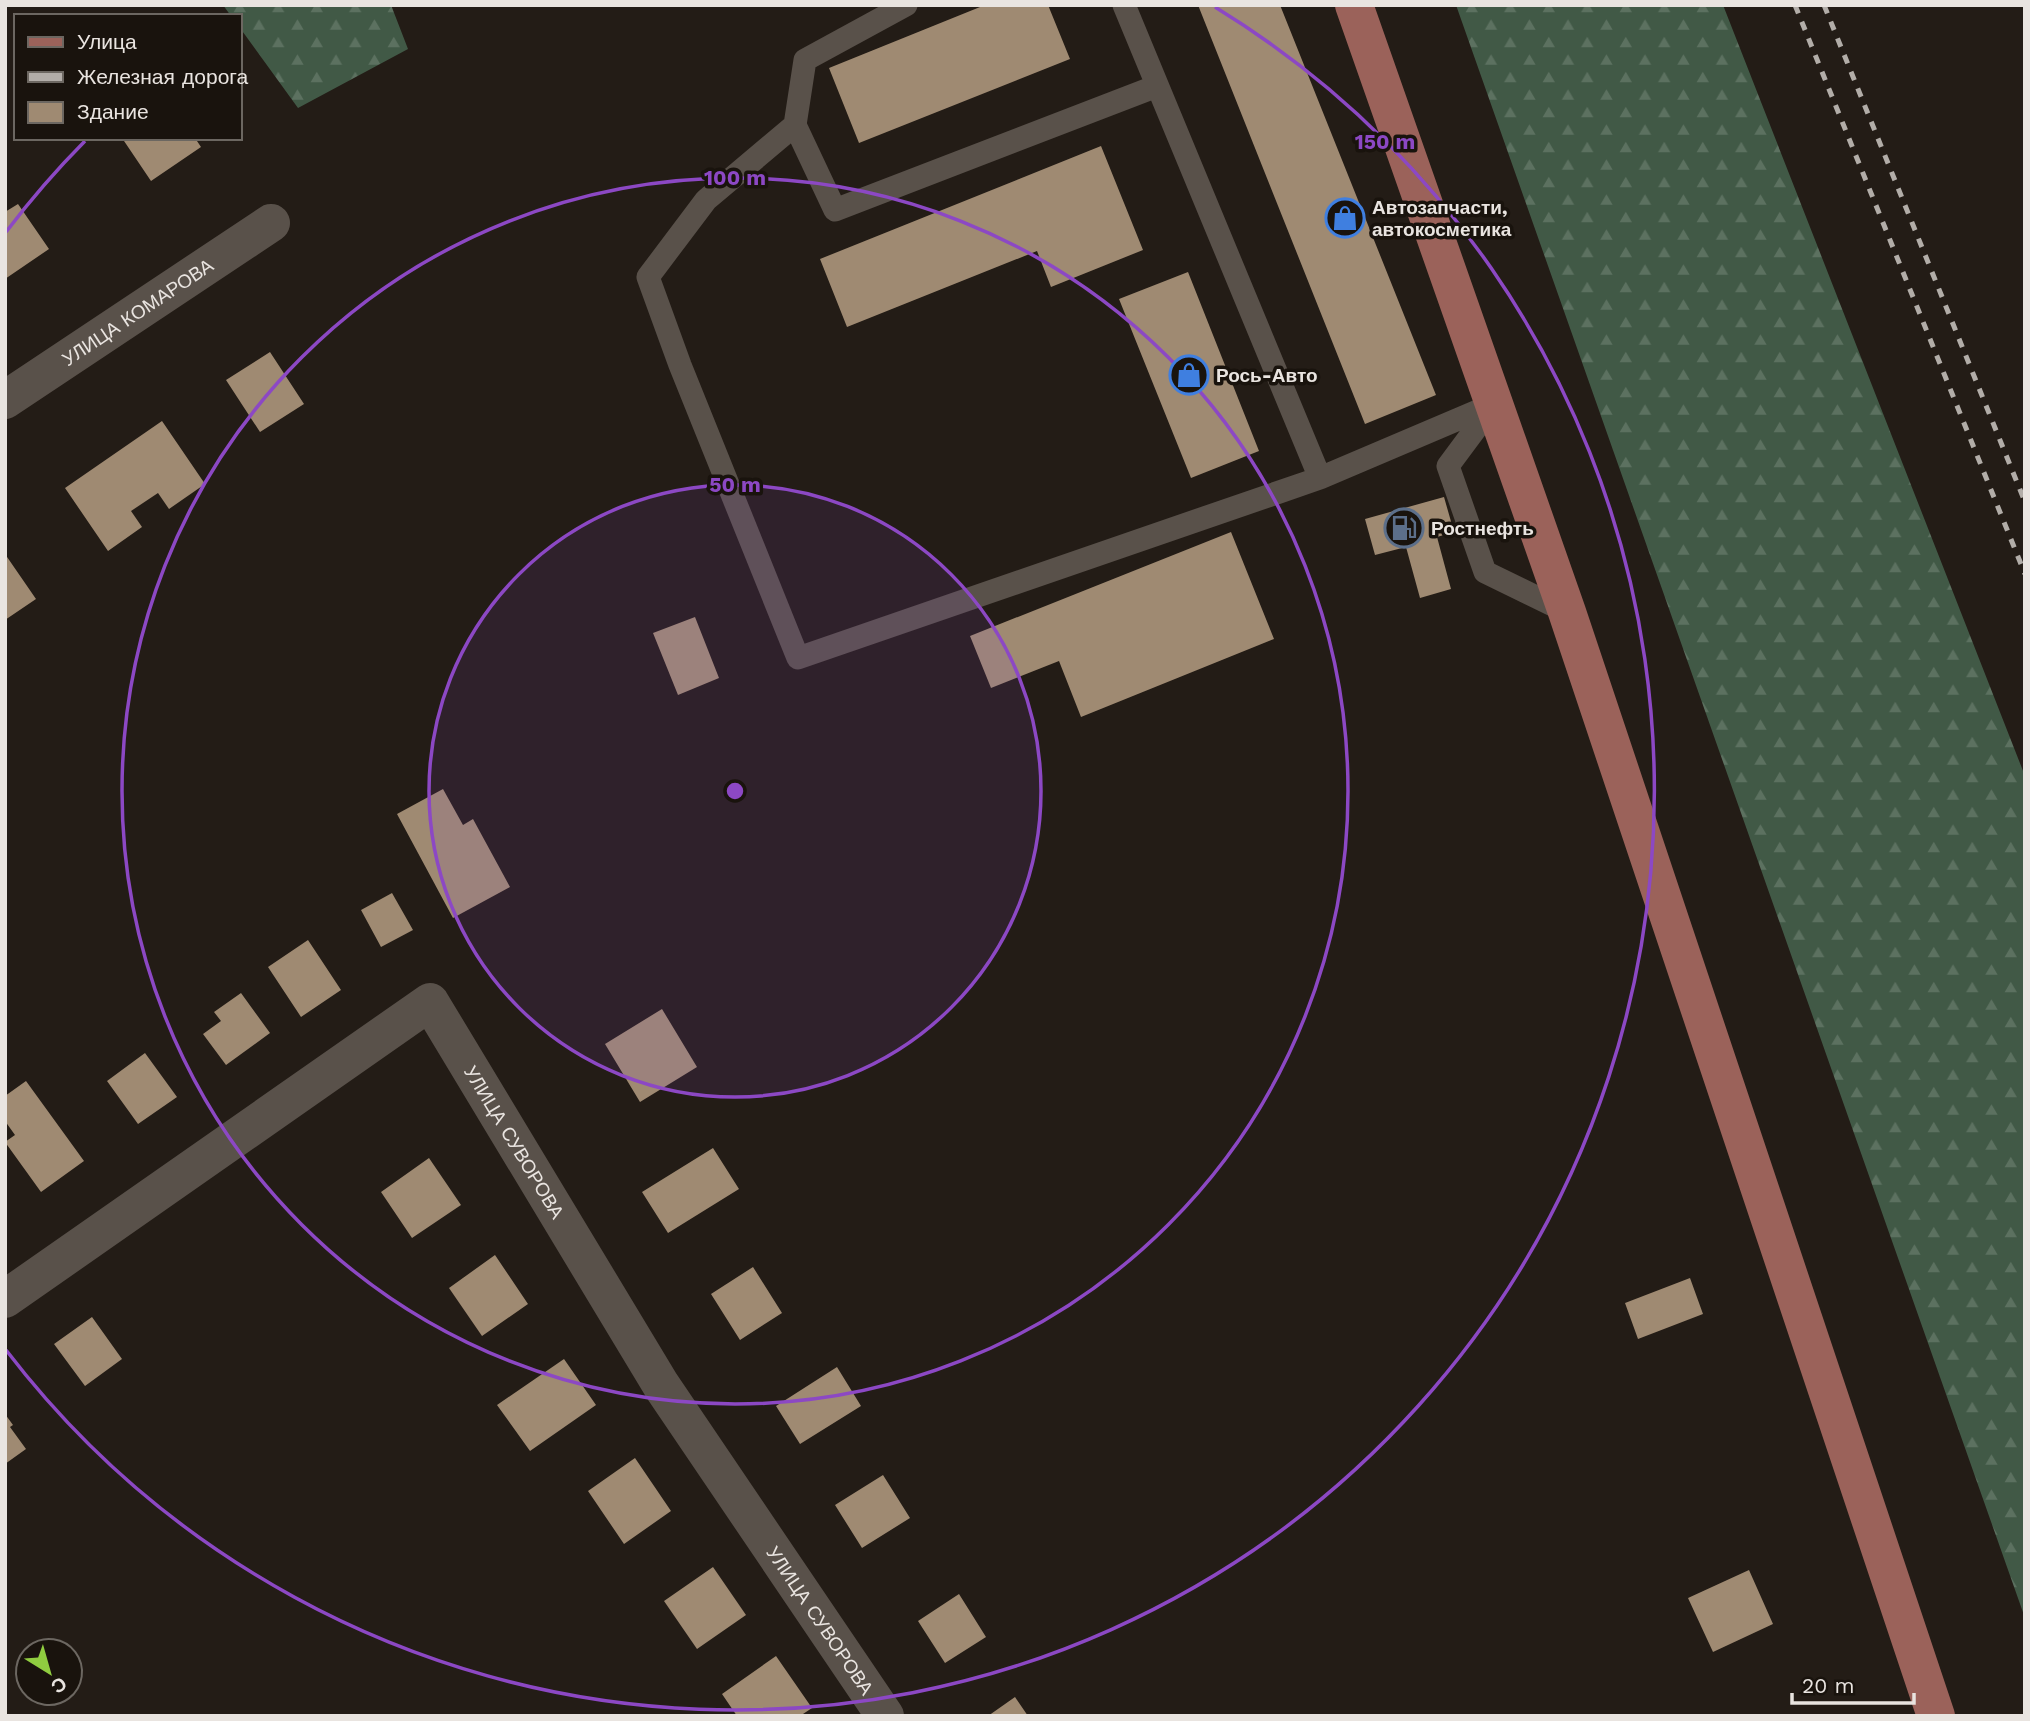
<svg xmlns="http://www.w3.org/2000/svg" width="2030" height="1721" viewBox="0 0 2030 1721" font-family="'Work Sans',sans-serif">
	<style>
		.forest { fill: url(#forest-firs) }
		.building { fill: #9f8a72 }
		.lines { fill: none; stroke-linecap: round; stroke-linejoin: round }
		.lane { stroke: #59514a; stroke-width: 23 }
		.street { stroke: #59514a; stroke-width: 38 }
		.primary { stroke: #9b625a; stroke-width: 38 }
		.rail { stroke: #b2ada8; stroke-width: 5; stroke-dasharray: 9 9; stroke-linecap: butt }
		.ring { fill: none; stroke: #8c48c4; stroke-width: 3.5 }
		.labels { text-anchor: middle; stroke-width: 7; stroke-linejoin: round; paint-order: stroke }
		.poi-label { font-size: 19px; font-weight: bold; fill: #e9e4e0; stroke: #19130d; text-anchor: start }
		.street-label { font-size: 19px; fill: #e9e4e0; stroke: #19130d }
		.centre { fill: #8c48c4; stroke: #19130d; stroke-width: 3.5 }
		.ring-label { font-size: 21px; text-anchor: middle; font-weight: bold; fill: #8c48c4; stroke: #19130d; stroke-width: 7; stroke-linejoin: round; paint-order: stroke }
	</style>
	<defs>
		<pattern id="forest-firs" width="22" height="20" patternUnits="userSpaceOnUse" patternTransform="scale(1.75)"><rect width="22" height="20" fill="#415946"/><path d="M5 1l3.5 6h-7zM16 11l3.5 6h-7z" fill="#5c7160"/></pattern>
	</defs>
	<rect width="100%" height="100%" fill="#231c16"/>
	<path class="forest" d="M 223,5 L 391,5 L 408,49 L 298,108 L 240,28 L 240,16 L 231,16 Z
		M 1456,5 L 1723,5 L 2025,776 L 2025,1618 Z"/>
	<path class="building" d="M 985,5 L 1048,5 L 1070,59 L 859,143 L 829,68 Z
		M 1198,5 L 1280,5 L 1436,395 L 1365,424 Z
		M 122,138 L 195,138 L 201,147 L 151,181 Z
		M 1101,146 L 1143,250 L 1051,287 L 1037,251 L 847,327 L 820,259 Z
		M 18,204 L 49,249 L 5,279 L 5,212 Z
		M 1188,272 L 1259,451 L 1191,478 L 1119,299 Z
		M 270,352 L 304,404 L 260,432 L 226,380 Z
		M 162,421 L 205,484 L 169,509 L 158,493 L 131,511 L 142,527 L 108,551 L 65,488 Z
		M 1444,497 L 1454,532 L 1437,537 L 1451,589 L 1420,598 L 1406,547 L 1375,555 L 1365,519 Z
		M 1231,532 L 1274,639 L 1081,717 L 1059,661 L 991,688 L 970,636 Z
		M 5,554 L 36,599 L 5,620 Z
		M 695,617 L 719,678 L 678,695 L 653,633 Z
		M 443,789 L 463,825 L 473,819 L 510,887 L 453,918 L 397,814 Z
		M 392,893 L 413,930 L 381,947 L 361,910 Z
		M 308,940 L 341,990 L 301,1017 L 268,967 Z
		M 241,993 L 270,1033 L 226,1065 L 203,1034 L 221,1021 L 214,1012 Z
		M 662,1009 L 697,1067 L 640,1102 L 605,1044 Z
		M 145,1053 L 177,1097 L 138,1124 L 107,1081 Z
		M 26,1081 L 84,1161 L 41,1192 L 5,1142 L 15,1135 L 5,1121 L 5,1096 Z
		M 713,1148 L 739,1189 L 668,1233 L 642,1192 Z
		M 429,1158 L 461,1205 L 412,1238 L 381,1192 Z
		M 495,1255 L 528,1304 L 482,1336 L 449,1288 Z
		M 753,1267 L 782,1313 L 740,1340 L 711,1294 Z
		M 1690,1278 L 1703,1314 L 1638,1339 L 1625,1303 Z
		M 92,1317 L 122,1359 L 85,1386 L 54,1344 Z
		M 564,1359 L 596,1405 L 530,1451 L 497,1405 Z
		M 837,1367 L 861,1406 L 800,1444 L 776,1406 Z
		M 5,1414 L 13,1425 L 10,1427 L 26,1449 L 5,1464 Z
		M 635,1458 L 671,1511 L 624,1544 L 588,1491 Z
		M 883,1475 L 910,1518 L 862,1548 L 835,1505 Z
		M 713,1567 L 746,1615 L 697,1649 L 664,1601 Z
		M 1749,1570 L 1773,1624 L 1713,1652 L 1688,1598 Z
		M 959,1594 L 986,1637 L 945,1663 L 918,1621 Z
		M 776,1656 L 812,1708 L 800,1716 L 737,1716 L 722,1694 Z
		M 1015,1697 L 1028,1716 L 988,1716 Z"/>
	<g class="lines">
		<path class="lane" d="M 906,5 L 805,60 L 795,125 L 706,200 L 648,277 L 680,365 L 798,658 L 1320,478
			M 1124,5 L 1320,478 L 1494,404
			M 795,125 L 835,210 L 1157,86
			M 1494,404 L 1448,466 L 1485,572 L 1567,612"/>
		<g class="street">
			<path id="s1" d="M 5,400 L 271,223"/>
			<path id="s2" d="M 5,1299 L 430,1002 L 661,1385 L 885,1716"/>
		</g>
		<path class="primary" d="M 1354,5 L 1567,612 L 1936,1716"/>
		<path class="rail" d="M 1795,5 L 2025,574
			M 1824,5 L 2025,502"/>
	</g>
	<circle cx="735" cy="791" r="306" fill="#8c48c4" fill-opacity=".12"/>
	<g class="ring">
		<circle cx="735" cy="791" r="306"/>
		<circle cx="735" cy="791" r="613"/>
		<path d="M6 232A919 919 0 0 1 85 141M1215 7A919 919 0 1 1 6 1350"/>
	</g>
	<defs>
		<g id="shop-ring" transform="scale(2.0125)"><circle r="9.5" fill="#19130d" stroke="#3f7fe0" stroke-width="1.5"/><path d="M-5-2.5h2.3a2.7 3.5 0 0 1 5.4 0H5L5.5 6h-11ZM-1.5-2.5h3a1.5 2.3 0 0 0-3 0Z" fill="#3f7fe0"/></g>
		<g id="fuel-ring" transform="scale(2.0125)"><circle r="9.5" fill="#19130d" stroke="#5c6f8a" stroke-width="1.5"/><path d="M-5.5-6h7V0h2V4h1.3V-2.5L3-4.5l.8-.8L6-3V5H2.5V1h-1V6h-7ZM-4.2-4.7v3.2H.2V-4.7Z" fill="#5c6f8a"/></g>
	</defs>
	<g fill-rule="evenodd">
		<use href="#shop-ring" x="1345" y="218"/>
		<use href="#shop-ring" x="1189" y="375"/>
		<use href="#fuel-ring" x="1404" y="528"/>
	</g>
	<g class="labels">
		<g class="poi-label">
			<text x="1372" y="214">Автозапчасти,<tspan x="1372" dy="22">автокосметика</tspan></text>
			<text x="1216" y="382">Рось-Авто</text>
			<text x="1431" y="535">Ростнефть</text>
		</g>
		<g class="street-label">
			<text dy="7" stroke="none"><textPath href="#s1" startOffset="159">УЛИЦА КОМАРОВА</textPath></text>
			<text dy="7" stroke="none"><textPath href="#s2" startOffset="682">УЛИЦА СУВОРОВА</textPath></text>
			<text dy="7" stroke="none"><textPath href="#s2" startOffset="1250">УЛИЦА СУВОРОВА</textPath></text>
		</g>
	</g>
	<circle cx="735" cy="791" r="10" class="centre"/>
	<g class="ring-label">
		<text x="1385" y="149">150 m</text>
		<text x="735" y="185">100 m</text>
		<text x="735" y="492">50 m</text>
	</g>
	<rect width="2030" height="1721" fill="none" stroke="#e9e4e0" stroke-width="14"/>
	<rect x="14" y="14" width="228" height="126" fill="#19130d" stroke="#6c6761" stroke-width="2"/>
	<rect x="28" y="37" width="35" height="10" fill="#9b625a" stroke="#6c6761" stroke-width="2"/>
	<text x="77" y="49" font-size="21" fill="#e9e4e0">Улица</text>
	<rect x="28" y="72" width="35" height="10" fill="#b2ada8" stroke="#6c6761" stroke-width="2"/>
	<text x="77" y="84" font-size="21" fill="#e9e4e0">Железная дорога</text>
	<rect x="28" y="102" width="35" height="21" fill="#9f8a72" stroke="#6c6761" stroke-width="2"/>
	<text x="77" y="119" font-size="21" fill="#e9e4e0">Здание</text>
	<g transform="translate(49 1672) rotate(143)"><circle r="33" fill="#19130d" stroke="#6c6761" stroke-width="2"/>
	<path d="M0-5L12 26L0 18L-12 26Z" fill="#90cd40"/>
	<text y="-10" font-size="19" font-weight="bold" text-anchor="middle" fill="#e9e4e0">С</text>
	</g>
	<path d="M1792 1693v10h122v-10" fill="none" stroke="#e9e4e0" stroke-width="3.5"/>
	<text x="1802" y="1693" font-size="21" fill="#e9e4e0" stroke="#19130d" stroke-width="5" paint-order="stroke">20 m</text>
</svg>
